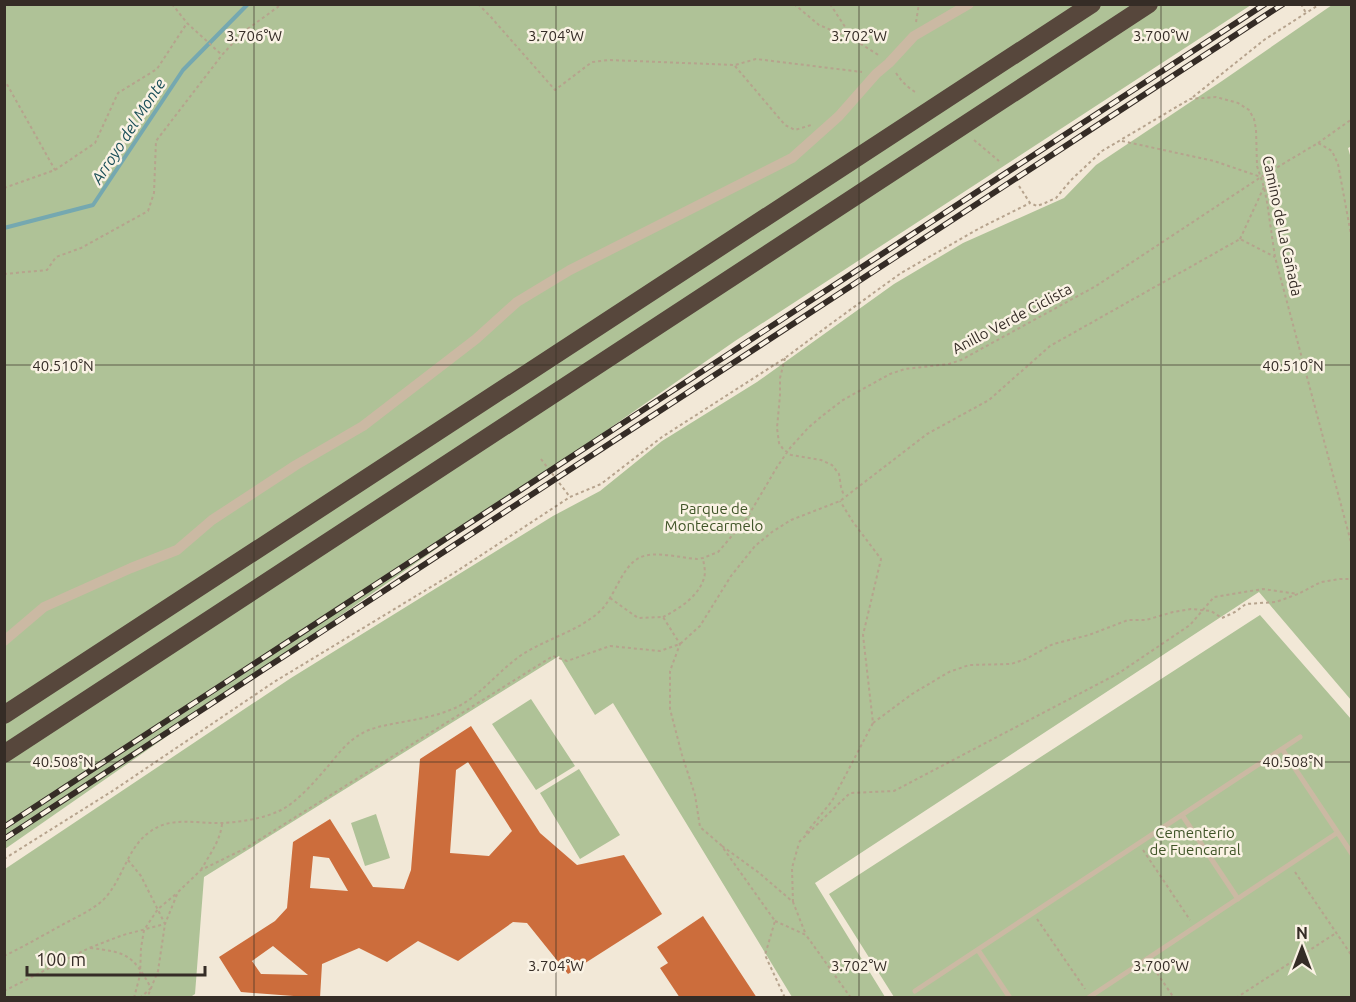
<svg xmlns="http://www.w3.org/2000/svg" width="1356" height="1002" viewBox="0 0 1356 1002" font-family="Ubuntu,sans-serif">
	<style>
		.green { fill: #afc297 }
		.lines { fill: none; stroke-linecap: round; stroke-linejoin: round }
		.stream { stroke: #75a8b0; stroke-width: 4 }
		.building { fill: #cc6d3c; fill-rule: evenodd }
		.path { stroke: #b6a38d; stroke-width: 2; stroke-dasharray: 3 3; stroke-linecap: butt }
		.lane { stroke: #cbb9a3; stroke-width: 5 }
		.street { stroke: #cbb9a3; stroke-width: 10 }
		.highway { stroke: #57473c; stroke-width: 18 }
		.rail-casing { stroke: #352c26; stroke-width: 6 }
		.rail { stroke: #faf2e4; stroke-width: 4; stroke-dasharray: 11; stroke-linecap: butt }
		.ticks { fill: none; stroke: #352c26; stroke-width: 1.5; stroke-opacity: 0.45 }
		.labels { text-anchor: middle; stroke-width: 5; stroke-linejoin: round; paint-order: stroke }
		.street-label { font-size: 15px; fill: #352c26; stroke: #faf2e4 }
		.park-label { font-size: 15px; fill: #405528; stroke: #faf2e4 }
		.water-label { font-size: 16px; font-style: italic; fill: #194e58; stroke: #faf2e4 }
		.ticks-label { font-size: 15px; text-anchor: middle; fill: #352c26; stroke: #faf2e4; stroke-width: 5; stroke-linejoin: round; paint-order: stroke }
	</style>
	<rect width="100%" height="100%" fill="#f2e8d7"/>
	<path class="green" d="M 5,5 L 1251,5 L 735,341 L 5,849 Z
		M 1332,5 L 1352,5 L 1352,146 L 1348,148 L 1352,162 L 1351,700 L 1259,592 L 815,883 L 885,997 L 792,997 L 613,703 L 595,715 L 559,656 L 204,877 L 195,994 L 189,998 L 5,997 L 5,869 L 291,678 L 553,516 L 600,491 L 662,441 L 757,382 L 894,284 L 963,243 L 1064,198 L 1096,165 L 1222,81 Z
		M 1260,615 L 1351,719 L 1351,997 L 894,997 L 829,894 Z
		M 531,699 L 575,766 L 536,790 L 492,724 Z
		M 579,769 L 620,835 L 580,859 L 540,793 Z
		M 376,814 L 390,858 L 365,866 L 351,823 Z"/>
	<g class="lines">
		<path class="stream" d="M 4,228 L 93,205 L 183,70 L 248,4"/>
	</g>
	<path class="building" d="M 471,726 L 540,833 L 577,865 L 624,855 L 662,914 L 568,974 L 527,923 L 513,922 L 458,961 L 418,941 L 387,962 L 359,948 L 322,964 L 320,998 L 241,992 L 219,957 L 275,921 L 287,908 L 293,842 L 330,819 L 373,887 L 404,889 L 411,870 L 420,759 ZM 468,762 L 512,831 L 489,856 L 450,853 L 456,770 ZM 313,856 L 329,858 L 348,891 L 310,888 ZM 273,946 L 308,975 L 261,974 L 252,961 Z
		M 703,916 L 757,998 L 680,998 L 660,968 L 668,963 L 657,947 Z"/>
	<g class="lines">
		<path class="path" d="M 172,4 L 187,23 L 222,55
			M 478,4 L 490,16 L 555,90 L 592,62 L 609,60 L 735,65 L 756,59 L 862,72
			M 794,4 L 819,25 L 853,39 L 880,56
			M 830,4 L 853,39
			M 1301,4 L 1306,13
			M 916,22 L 919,4
			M 735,66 L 785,125 L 795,130 L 811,125
			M 896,73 C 902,82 908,88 917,93
			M 4,79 L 55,170
			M 1193,97 L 1264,40 L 1320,4
			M 974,140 L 999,161
			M 1122,141 L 1214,161 L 1261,177
			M 1318,143 L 1352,119
			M 1019,186 L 1030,203 L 1037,206 L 1045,203 L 1056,198 L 1071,180 L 1102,151 L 1190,99 L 1216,97 L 1238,103 L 1249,110 L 1254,119 L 1256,129 L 1257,166 L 1264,187 L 1267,202 L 1275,257 L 1352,546
			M 4,188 L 55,170 L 95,143 L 118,93 L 157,69 L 187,23
			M 1240,239 L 1264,187
			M 4,274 L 47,270 L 56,257 L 81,248 L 148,211 L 154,193 L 156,141 L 222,55 L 242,33 L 282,4
			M 785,358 L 780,378 L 780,395 L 777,428 L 779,443 L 783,449 L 791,455 L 821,460 L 832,465 L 839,474 L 841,487 L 844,496
			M 541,459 L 570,497
			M 610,598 L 638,618 L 663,617 L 680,644 L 670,671 L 670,709 L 682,755 L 695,795 L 700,827 L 721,845 L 775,921 L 765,955 L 785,998
			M 663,617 C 679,609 699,596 704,578 C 706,572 704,565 703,559
			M 873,723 L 912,694 L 949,672 L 969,665 L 1011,664 L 1026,659 L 1053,644 L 1089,635 L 1128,620 L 1146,620 L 1173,612 L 1191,609 L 1211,611 L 1222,618 L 1235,612 L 1246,604 L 1276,602 L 1298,594 L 1321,582 L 1340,579 L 1352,579
			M 806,833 L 832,801 L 873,723 L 863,635 L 881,559 L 853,522 L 840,501
			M 799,842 L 850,793 L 894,791 L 1119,673 L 1190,625 L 1214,597 L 1263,589 L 1298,594
			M 722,846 L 758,872 L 793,902 L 806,935
			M 1143,850 L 1190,920
			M 4,859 L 114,790 L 274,682 L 454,573 L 570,497 L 601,484 L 662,437 L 785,358 L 832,323 L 901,273 L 980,228 L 1030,203
			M 128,860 L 141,876 L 165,924 L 158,971 L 147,998
			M 201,870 C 209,855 220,842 222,824
			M 1295,872 L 1352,956
			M 793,902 L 792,868 L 799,843
			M 1037,919 L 1085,989
			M 775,921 L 806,935 L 851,998
			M 90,948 C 127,952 133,955 151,988 L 140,998
			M 4,956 C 23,947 42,936 60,926 C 76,917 94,910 106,897 C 124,876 128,846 151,831 C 172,816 198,824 222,823 C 240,822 262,819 279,811 C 297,803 316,780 329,765 C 338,754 348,741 361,734 C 369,729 378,727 387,725 C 411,720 439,717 461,705 C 483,692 499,671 520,656 C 545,639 577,632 599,612 C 615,598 621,567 639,558 C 653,550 681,558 697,559 L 703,558 L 718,552 L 725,544 L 747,518 L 777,467 L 790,448 L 808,428 L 822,416 L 843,400 L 890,374 L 905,369 L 949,364 L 961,360 L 1096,286 L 1261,177 L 1318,143 L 1332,151 L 1338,164 L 1352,240
			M 1157,973 L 1174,998
			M 4,991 L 89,948 L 123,935 L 165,924 L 178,892 L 201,870 L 246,848 L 553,656 L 567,661 L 610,646 L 660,651 L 680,644 L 700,626 L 731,576 L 755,546 L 772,532 L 791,520 L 840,501 L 927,434 L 989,400 L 1050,346 L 1240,239 L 1275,257
			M 134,998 L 140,975 L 141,948 L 144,930 L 158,909 L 176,894
			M 1236,998 L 1336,933"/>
		<path class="lane" d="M 1282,749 L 1352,854
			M 1182,815 L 1238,899
			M 978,950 L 1010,998
			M 915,991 L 1300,737
			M 1088,998 L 1337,833"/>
		<path class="street" d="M 4,641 L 44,607 L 131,568 L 177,550 L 212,520 L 296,465 L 363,426 L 476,339 L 517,302 L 570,270 L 792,158 L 839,116 L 876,74 L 889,63 L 914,36 L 969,4"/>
		<path class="highway" d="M 4,715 L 1092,4
			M 4,754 L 1149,4"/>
		<g class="rail-casing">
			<path id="rail" d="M 4,827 L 1265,4
				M 4,839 L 1283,4"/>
		</g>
		<use href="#rail" class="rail"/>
	</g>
	<path class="ticks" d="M 254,4 L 254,998M 556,4 L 556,998M 859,4 L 859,998M 1161,4 L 1161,998M 4,365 L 1352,365M 4,762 L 1352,762"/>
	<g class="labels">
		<g class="street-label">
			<text transform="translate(1282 226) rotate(78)" y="5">Camino de La Cañada</text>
			<text transform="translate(1012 319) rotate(-28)" y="5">Anillo Verde Ciclista</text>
		</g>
		<g class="park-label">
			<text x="714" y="514">Parque de<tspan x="714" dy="17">Montecarmelo</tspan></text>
			<text x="1195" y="838">Cementerio<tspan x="1195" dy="17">de Fuencarral</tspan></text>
		</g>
		<g class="water-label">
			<text transform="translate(128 131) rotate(-57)" y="6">Arroyo del Monte</text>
		</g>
	</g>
	<g class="ticks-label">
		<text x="254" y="41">3.706°W</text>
		<text x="556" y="41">3.704°W</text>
		<text x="859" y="41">3.702°W</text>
		<text x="1161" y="41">3.700°W</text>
		<text x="63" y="371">40.510°N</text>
		<text x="1293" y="371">40.510°N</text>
		<text x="63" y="767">40.508°N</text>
		<text x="1293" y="767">40.508°N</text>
		<text x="556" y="971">3.704°W</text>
		<text x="859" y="971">3.702°W</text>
		<text x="1161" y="971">3.700°W</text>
	</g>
	<rect width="1356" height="1002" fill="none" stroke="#352c26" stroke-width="12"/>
	<g transform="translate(1302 948)" stroke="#faf2e4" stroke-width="4.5" paint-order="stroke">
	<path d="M0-4.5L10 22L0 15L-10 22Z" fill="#352c26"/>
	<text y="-9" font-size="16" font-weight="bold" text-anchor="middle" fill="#352c26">N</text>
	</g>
	<path d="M27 966v9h178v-9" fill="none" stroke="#352c26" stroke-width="3"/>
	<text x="36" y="966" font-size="18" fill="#352c26" stroke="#faf2e4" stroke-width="4.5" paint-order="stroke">100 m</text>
</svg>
